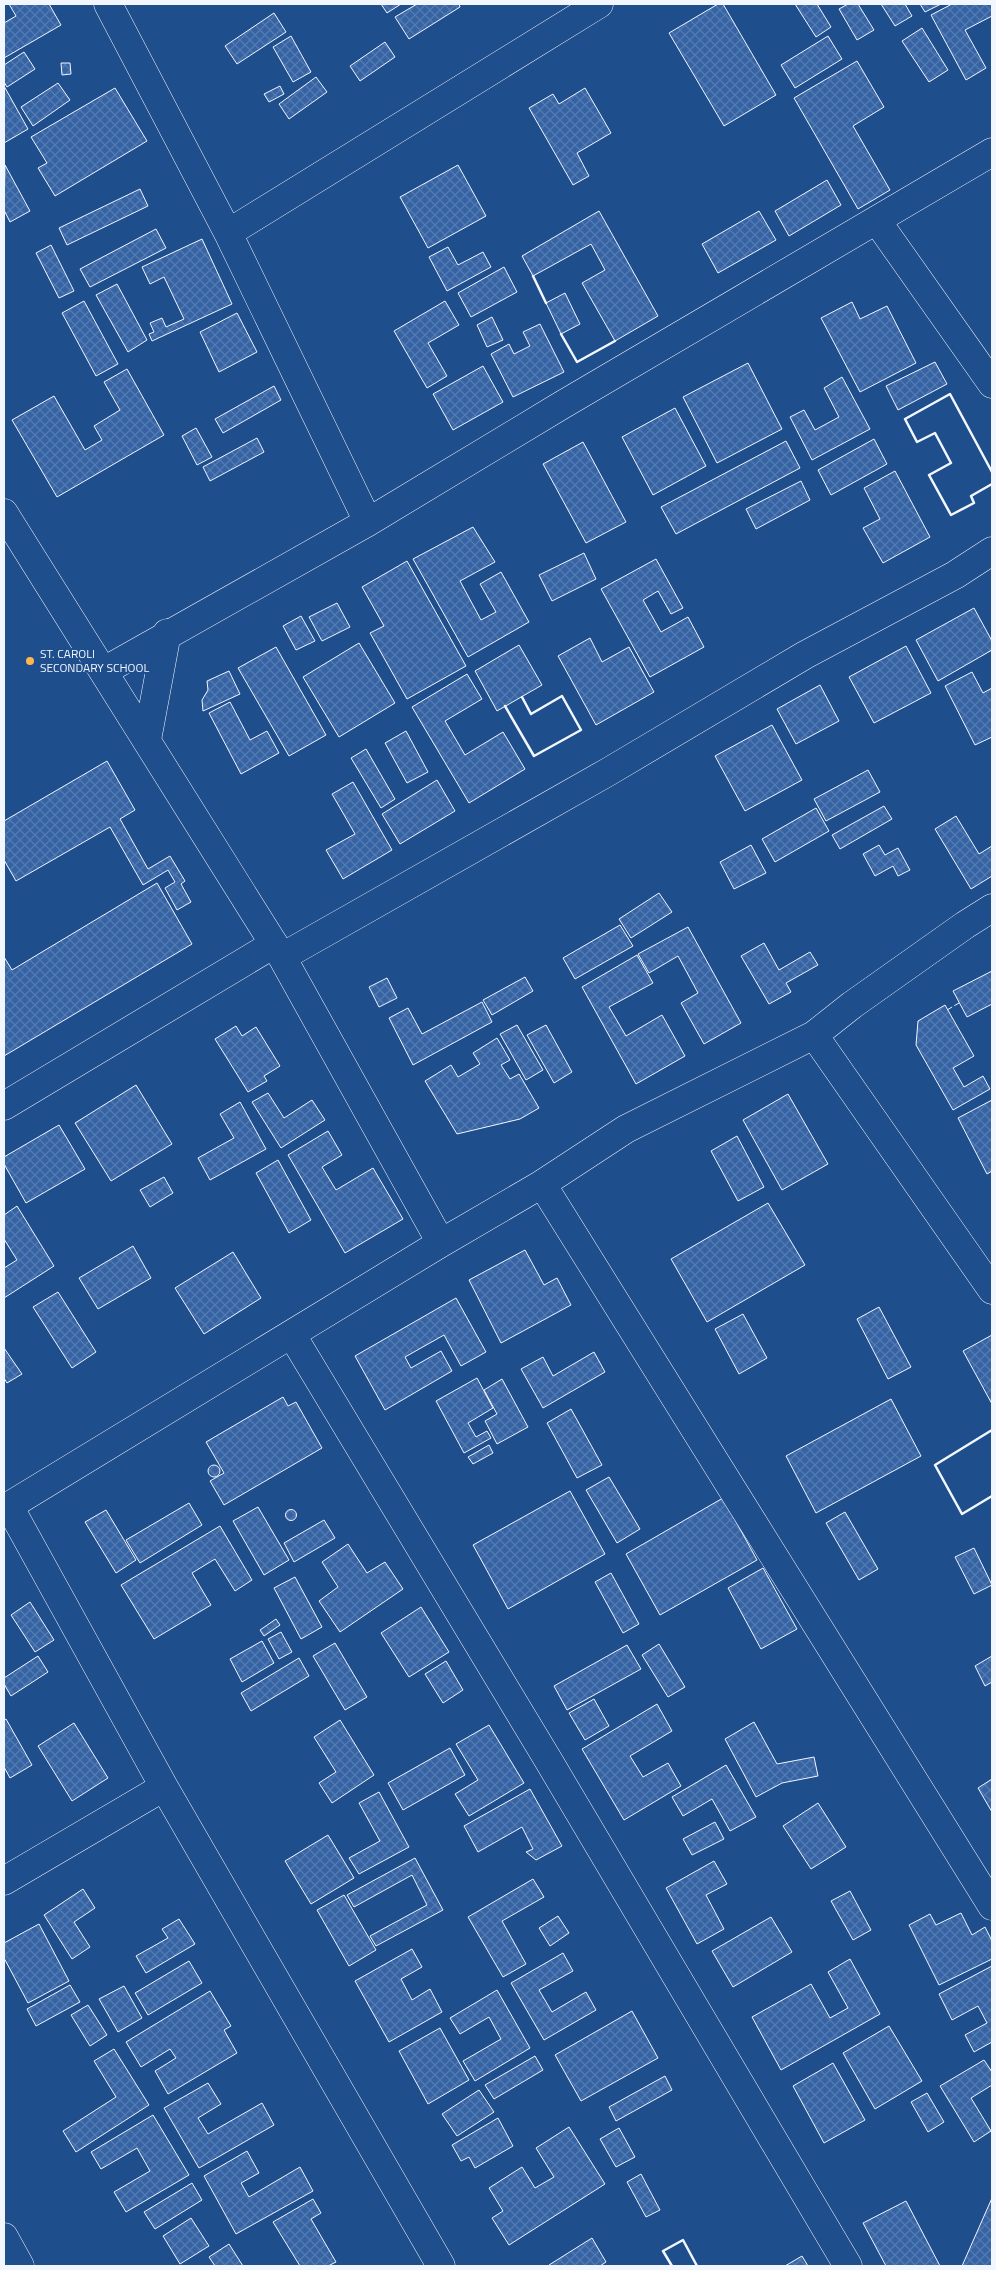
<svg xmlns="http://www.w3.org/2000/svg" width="996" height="2270" viewBox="0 0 996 2270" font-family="'Titillium Web',sans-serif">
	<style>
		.building { fill: url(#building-cross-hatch); stroke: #f2f6ff }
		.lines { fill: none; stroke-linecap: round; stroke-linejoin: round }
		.minor-casing { stroke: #f2f6ff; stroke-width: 29 }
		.minor { stroke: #1f4e8c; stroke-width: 28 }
		.fence { stroke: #f2f6ff; stroke-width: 1; stroke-dasharray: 6 2.5; stroke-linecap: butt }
		.wall { stroke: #f2f6ff; stroke-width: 2.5 }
		.poi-dot { fill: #ffb74d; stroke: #1f4e8c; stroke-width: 2 }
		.labels { text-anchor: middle; stroke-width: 4; stroke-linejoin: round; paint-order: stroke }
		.poi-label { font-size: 12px; fill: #f2f6ff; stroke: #1f4e8c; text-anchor: start }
	</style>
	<defs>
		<pattern id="building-cross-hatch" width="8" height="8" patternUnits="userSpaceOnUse" patternTransform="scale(1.25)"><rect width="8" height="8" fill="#3563a3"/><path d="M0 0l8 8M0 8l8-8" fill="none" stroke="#537ab1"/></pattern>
	</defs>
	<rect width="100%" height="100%" fill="#1f4e8c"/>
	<path class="building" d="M 9,4 L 49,4 L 61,25 L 4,58 L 4,23 L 16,16 Z
		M 381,4 L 401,4 L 387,13 Z
		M 417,4 L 459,4 L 460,7 L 409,39 L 395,17 Z
		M 718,4 L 723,4 L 776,95 L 724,126 L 669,33 Z
		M 795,4 L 817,4 L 831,27 L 816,37 Z
		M 848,4 L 858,4 L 874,30 L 857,40 L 839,9 Z
		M 881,4 L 905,4 L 912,16 L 895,26 Z
		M 920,4 L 941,4 L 925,12 Z
		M 952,4 L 992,4 L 992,16 L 965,30 L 986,68 L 966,80 L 931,15 Z
		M 274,13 L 286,32 L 237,64 L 225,46 Z
		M 922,28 L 948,70 L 929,82 L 902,41 Z
		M 291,36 L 311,72 L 293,82 L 273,47 Z
		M 828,36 L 842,59 L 795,88 L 781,65 Z
		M 385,42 L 395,57 L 360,81 L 350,66 Z
		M 24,52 L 35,69 L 7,87 L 4,82 L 4,65 Z
		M 857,61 L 884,107 L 853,126 L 890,190 L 858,209 L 794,98 Z
		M 61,63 L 70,63 L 71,74 L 62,75 Z
		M 316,77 L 327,92 L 289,119 L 279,104 Z
		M 58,83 L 70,100 L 33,126 L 21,107 Z
		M 4,86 L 28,129 L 4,143 Z
		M 280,86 L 284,94 L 269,102 L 264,94 Z
		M 115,88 L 147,141 L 55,196 L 38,168 L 47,163 L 31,137 Z
		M 585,88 L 611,133 L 577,153 L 589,176 L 573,185 L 529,108 L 553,94 L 559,104 Z
		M 5,165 L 30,211 L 10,222 L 4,210 Z
		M 458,165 L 486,216 L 428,248 L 400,197 Z
		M 827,180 L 841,205 L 789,236 L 775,211 Z
		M 140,189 L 148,206 L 67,245 L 59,228 Z
		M 599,211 L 658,316 L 615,341 L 582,283 L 605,270 L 591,244 L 533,276 L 522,256 Z
		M 759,211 L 776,240 L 718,273 L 702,244 Z
		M 156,229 L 166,248 L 90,287 L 80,269 Z
		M 202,239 L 232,304 L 152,341 L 149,334 L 154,332 L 150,323 L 162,318 L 166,327 L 184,319 L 164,277 L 150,284 L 142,267 Z
		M 51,245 L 74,291 L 59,298 L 36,253 Z
		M 448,247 L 458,265 L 483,252 L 491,267 L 447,291 L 429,257 Z
		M 504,267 L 517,292 L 471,317 L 458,293 Z
		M 117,284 L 147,340 L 128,352 L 96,295 Z
		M 565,293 L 580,324 L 561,334 L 546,303 Z
		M 84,301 L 118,364 L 96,376 L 62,313 Z
		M 445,301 L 459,325 L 428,343 L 447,376 L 427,388 L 394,331 Z
		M 852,302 L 860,319 L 887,306 L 916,363 L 860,392 L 821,318 Z
		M 237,313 L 257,352 L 219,372 L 200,332 Z
		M 492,317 L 503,340 L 487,347 L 477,325 Z
		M 540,324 L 564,372 L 513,397 L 491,354 L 509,344 L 514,354 L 530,346 L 523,332 Z
		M 935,362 L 947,384 L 898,410 L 886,386 Z
		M 748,363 L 782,429 L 717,463 L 683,397 Z
		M 483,366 L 503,402 L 453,430 L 433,394 Z
		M 127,369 L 164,435 L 57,497 L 12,420 L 54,396 L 85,450 L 102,440 L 94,426 L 120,410 L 104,382 Z
		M 842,377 L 870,429 L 812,460 L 790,417 L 804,410 L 815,430 L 839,417 L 824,388 Z
		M 274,386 L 281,400 L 223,433 L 215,419 Z
		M 675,408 L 706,466 L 653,495 L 622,437 Z
		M 196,428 L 212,457 L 197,465 L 182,436 Z
		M 257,438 L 264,452 L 210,481 L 203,467 Z
		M 874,439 L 887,464 L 831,495 L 818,470 Z
		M 786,441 L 800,468 L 676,534 L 661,507 Z
		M 583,442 L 626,522 L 586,543 L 543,464 Z
		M 895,471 L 930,537 L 883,563 L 863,528 L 880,519 L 864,488 Z
		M 801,481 L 810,500 L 756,529 L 746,509 Z
		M 473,527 L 495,562 L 460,581 L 481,620 L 496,612 L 480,584 L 501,572 L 529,622 L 468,657 L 413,559 Z
		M 584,553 L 596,579 L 552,601 L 539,575 Z
		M 656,559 L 683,608 L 671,614 L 658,591 L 643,600 L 661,632 L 688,617 L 704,647 L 650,677 L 601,589 Z
		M 407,561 L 466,666 L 407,699 L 370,633 L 384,626 L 362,587 Z
		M 337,603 L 350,627 L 322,641 L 309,617 Z
		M 974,608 L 992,641 L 992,650 L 938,681 L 916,640 Z
		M 301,616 L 315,641 L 296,650 L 283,626 Z
		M 590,638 L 602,662 L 629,647 L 654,692 L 596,725 L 558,656 Z
		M 359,643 L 395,703 L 339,737 L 303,677 Z
		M 519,645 L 542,685 L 497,711 L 475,671 Z
		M 906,646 L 931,693 L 874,723 L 849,677 Z
		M 276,647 L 326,735 L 289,756 L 238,668 Z
		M 229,671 L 240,694 L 203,711 L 202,700 L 208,690 L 207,681 Z
		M 972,672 L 983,693 L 992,688 L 992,737 L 975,745 L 945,686 Z
		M 467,674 L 482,699 L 445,721 L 465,755 L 503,732 L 525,769 L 469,803 L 412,707 Z
		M 820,685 L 839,721 L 796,744 L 777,709 Z
		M 230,702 L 250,740 L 267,731 L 279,753 L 241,774 L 209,713 Z
		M 772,725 L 802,780 L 745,811 L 715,756 Z
		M 406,731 L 428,772 L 407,783 L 385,743 Z
		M 366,749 L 395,799 L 381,808 L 351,758 Z
		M 107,761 L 135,810 L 120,819 L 148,869 L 170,856 L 185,881 L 181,884 L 191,902 L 177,910 L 165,888 L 175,882 L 168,870 L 143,885 L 110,827 L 16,881 L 4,860 L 4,821 Z
		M 868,770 L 880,792 L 826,821 L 814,799 Z
		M 437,780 L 455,811 L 400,844 L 382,814 Z
		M 353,782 L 392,850 L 343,879 L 326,850 L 355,834 L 332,794 Z
		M 884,806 L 892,819 L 840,849 L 832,835 Z
		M 816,808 L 829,831 L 775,862 L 762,839 Z
		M 956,816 L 979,854 L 992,846 L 992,876 L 971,889 L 935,829 Z
		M 751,845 L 766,873 L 734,889 L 720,862 Z
		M 879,845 L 885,855 L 898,848 L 910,870 L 898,876 L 893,866 L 875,876 L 863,854 Z
		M 157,883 L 192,944 L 4,1056 L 4,957 L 12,970 Z
		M 659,893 L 672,912 L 631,938 L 619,919 Z
		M 620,925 L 633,946 L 575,979 L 563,958 Z
		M 688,927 L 741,1023 L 704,1044 L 681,1003 L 698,993 L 678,956 L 649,973 L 638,954 Z
		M 764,943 L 779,970 L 810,952 L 818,965 L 786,983 L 791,992 L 769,1004 L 741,956 Z
		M 637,955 L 653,983 L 609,1007 L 626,1036 L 662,1015 L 685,1056 L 636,1084 L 582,987 Z
		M 992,971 L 992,1004 L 967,1017 L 953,991 Z
		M 525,977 L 533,991 L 492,1015 L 483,1000 Z
		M 387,978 L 397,998 L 379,1007 L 369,987 Z
		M 482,1002 L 492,1022 L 413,1065 L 389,1018 L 408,1008 L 422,1034 Z
		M 945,1005 L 974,1056 L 953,1068 L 964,1087 L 983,1076 L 990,1089 L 953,1110 L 916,1045 L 918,1021 Z
		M 517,1025 L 543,1070 L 526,1080 L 500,1034 Z
		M 546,1025 L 572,1072 L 554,1083 L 527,1035 Z
		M 236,1026 L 242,1036 L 256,1027 L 280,1066 L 264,1076 L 267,1081 L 248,1092 L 215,1039 Z
		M 497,1038 L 510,1060 L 501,1065 L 510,1079 L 519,1074 L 539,1108 L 520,1119 L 457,1134 L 425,1081 L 451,1065 L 458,1077 L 480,1064 L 473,1053 Z
		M 136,1085 L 172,1144 L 111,1181 L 75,1123 Z
		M 268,1093 L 284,1118 L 312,1100 L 325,1120 L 281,1148 L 252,1102 Z
		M 788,1094 L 828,1164 L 782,1190 L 743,1120 Z
		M 992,1100 L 992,1171 L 987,1174 L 958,1118 Z
		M 240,1102 L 266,1149 L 210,1180 L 198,1158 L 234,1138 L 220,1114 Z
		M 59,1125 L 85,1169 L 26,1203 L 4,1164 L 4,1157 Z
		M 328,1131 L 342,1155 L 322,1167 L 336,1190 L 373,1168 L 403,1219 L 345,1253 L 288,1155 Z
		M 737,1136 L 764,1187 L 738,1201 L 711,1151 Z
		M 278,1160 L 311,1220 L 289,1233 L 256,1173 Z
		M 164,1177 L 173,1193 L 150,1207 L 140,1190 Z
		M 768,1203 L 805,1265 L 707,1322 L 671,1259 Z
		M 17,1206 L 54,1266 L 4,1298 L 4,1268 L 17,1260 L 4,1239 L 4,1215 Z
		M 133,1246 L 151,1278 L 98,1309 L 79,1278 Z
		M 525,1250 L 544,1285 L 557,1278 L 571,1305 L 501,1343 L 469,1280 Z
		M 233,1252 L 261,1298 L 204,1334 L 175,1288 Z
		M 58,1292 L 96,1352 L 72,1368 L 33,1307 Z
		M 456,1298 L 486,1352 L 461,1366 L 444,1335 L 405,1357 L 411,1368 L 441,1351 L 452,1371 L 385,1410 L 355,1356 Z
		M 879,1307 L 911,1367 L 888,1379 L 857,1319 Z
		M 743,1314 L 767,1358 L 739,1374 L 715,1329 Z
		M 992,1335 L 992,1404 L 963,1351 Z
		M 4,1348 L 22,1374 L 7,1383 L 4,1378 Z
		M 594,1352 L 605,1372 L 543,1408 L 521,1369 L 543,1357 L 553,1376 Z
		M 477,1378 L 493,1408 L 468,1423 L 476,1437 L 487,1431 L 491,1438 L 464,1453 L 436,1401 Z
		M 502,1379 L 528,1427 L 497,1444 L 485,1421 L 497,1414 L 484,1390 Z
		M 283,1397 L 288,1406 L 296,1402 L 322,1448 L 224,1505 L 210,1481 L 224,1473 L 206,1442 Z
		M 891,1399 L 921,1456 L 816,1513 L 786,1456 Z
		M 571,1409 L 602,1465 L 577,1478 L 547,1423 Z
		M 489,1445 L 493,1453 L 473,1464 L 468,1457 Z
		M208 1471a6 6 0 1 1 12 0a6 6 0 1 1-12 0Z
		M 609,1477 L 640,1529 L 617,1543 L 586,1490 Z
		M 570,1491 L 605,1554 L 508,1609 L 473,1545 Z
		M 723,1498 L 757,1560 L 660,1615 L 626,1554 Z
		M 189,1503 L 202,1525 L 140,1563 L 126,1540 Z
		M 258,1507 L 289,1560 L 264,1575 L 233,1521 Z
		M285.5 1515a5.5 5.5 0 1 1 11 0a5.5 5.5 0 1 1-11 0Z
		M 106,1510 L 136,1560 L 116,1573 L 85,1522 Z
		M 845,1512 L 878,1569 L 859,1580 L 826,1523 Z
		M 324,1520 L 335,1538 L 294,1562 L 284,1543 Z
		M 220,1526 L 252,1580 L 235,1591 L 215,1559 L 192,1573 L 211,1605 L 154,1639 L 121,1585 Z
		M 348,1544 L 367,1573 L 385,1562 L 403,1589 L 340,1632 L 319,1601 L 338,1587 L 322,1562 Z
		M 974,1548 L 992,1585 L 974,1594 L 955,1557 Z
		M 763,1568 L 797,1629 L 761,1649 L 728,1588 Z
		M 611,1573 L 639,1624 L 623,1633 L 595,1582 Z
		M 295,1577 L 322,1627 L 301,1639 L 274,1588 Z
		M 30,1602 L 54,1640 L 35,1652 L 11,1615 Z
		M 421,1607 L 449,1652 L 409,1677 L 381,1633 Z
		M 276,1619 L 280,1625 L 264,1636 L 260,1630 Z
		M 281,1632 L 292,1652 L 279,1659 L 268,1639 Z
		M 262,1641 L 274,1663 L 242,1682 L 230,1659 Z
		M 335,1643 L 367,1697 L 345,1710 L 313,1656 Z
		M 659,1644 L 685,1687 L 668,1697 L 642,1655 Z
		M 627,1645 L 641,1669 L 567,1710 L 554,1686 Z
		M 38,1656 L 48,1672 L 11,1696 L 4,1684 L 4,1678 Z
		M 992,1656 L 992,1682 L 985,1686 L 975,1666 Z
		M 299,1658 L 309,1676 L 251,1711 L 241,1693 Z
		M 446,1661 L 463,1690 L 443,1703 L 425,1674 Z
		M 594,1699 L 609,1726 L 585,1740 L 569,1713 Z
		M 657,1704 L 672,1731 L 630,1756 L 643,1777 L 668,1763 L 681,1786 L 624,1820 L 582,1749 Z
		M 6,1719 L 32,1765 L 10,1778 L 4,1767 L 4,1720 Z
		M 340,1720 L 374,1775 L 332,1803 L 319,1783 L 336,1772 L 314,1737 Z
		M 754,1722 L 777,1764 L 814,1757 L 818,1776 L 782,1783 L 756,1797 L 725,1739 Z
		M 74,1723 L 108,1778 L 72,1801 L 38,1746 Z
		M 489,1725 L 524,1783 L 469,1816 L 455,1794 L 478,1780 L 456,1744 Z
		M 450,1748 L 465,1775 L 403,1810 L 388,1783 Z
		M 726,1765 L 756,1817 L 730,1831 L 712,1799 L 683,1816 L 672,1797 Z
		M 992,1779 L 992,1812 L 978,1788 Z
		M 530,1789 L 562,1846 L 536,1860 L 526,1852 L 533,1849 L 522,1827 L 478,1852 L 464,1826 Z
		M 379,1792 L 409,1847 L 359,1874 L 349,1858 L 380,1841 L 359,1803 Z
		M 818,1803 L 846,1847 L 811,1869 L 783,1826 Z
		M 715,1822 L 724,1839 L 692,1855 L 683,1839 Z
		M 328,1835 L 354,1878 L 311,1904 L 285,1861 Z
		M 415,1858 L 443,1910 L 376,1946 L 370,1936 L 427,1905 L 412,1875 L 354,1907 L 347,1895 Z
		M 714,1861 L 727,1884 L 706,1895 L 724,1929 L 697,1944 L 666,1888 Z
		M 533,1879 L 544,1897 L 502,1921 L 526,1964 L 503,1977 L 468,1917 Z
		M 83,1889 L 95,1908 L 74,1922 L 90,1947 L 72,1959 L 44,1915 Z
		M 850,1891 L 871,1930 L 853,1940 L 831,1901 Z
		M 344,1895 L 376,1950 L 349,1966 L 317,1910 Z
		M 961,1913 L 972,1935 L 985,1927 L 992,1941 L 992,1959 L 939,1985 L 909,1925 L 930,1914 L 936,1925 Z
		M 558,1916 L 569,1933 L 550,1946 L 539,1928 Z
		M 771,1917 L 792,1952 L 733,1987 L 712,1951 Z
		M 179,1919 L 195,1944 L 146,1973 L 136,1956 L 168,1938 L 162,1929 Z
		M 39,1924 L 69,1981 L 28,2003 L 4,1958 L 4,1943 Z
		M 412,1949 L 422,1967 L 401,1979 L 412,2000 L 430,1989 L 442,2012 L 389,2042 L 355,1981 Z
		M 563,1953 L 573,1971 L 539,1990 L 552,2012 L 586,1992 L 596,2010 L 544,2040 L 511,1983 Z
		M 850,1959 L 880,2014 L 781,2070 L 752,2017 L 811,1984 L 830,2018 L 848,2008 L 828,1972 Z
		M 189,1961 L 202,1983 L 148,2015 L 135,1993 Z
		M 992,1966 L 992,2042 L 974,2052 L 965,2035 L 987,2023 L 978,2006 L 952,2020 L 939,1994 Z
		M 70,1985 L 80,2002 L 36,2026 L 27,2009 Z
		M 124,1986 L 142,2018 L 118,2032 L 99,1999 Z
		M 497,1990 L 530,2048 L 475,2081 L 463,2061 L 501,2039 L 489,2017 L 460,2034 L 450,2018 Z
		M 210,1991 L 231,2026 L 224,2030 L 237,2053 L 168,2094 L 155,2071 L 176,2058 L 170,2049 L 141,2067 L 126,2042 Z
		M 88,2005 L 107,2035 L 90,2046 L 71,2015 Z
		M 632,2011 L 658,2058 L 581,2101 L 555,2055 Z
		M 889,2026 L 922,2081 L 875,2109 L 843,2053 Z
		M 440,2028 L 469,2080 L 428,2104 L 399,2051 Z
		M 114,2049 L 149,2105 L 76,2152 L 63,2131 L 116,2097 L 94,2061 Z
		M 535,2056 L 543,2070 L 494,2099 L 485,2085 Z
		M 984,2060 L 992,2072 L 992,2085 L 971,2098 L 991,2131 L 974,2142 L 940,2086 Z
		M 833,2063 L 865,2120 L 824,2143 L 793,2086 Z
		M 665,2076 L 672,2090 L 616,2121 L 609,2107 Z
		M 208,2083 L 221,2104 L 198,2118 L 208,2134 L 262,2103 L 274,2125 L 199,2168 L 164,2108 Z
		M 479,2090 L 494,2112 L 457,2136 L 442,2114 Z
		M 927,2093 L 944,2122 L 928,2132 L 911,2102 Z
		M 153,2115 L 189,2175 L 126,2212 L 114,2192 L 150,2171 L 137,2148 L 101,2169 L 91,2152 Z
		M 498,2118 L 513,2146 L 475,2168 L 469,2157 L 461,2161 L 452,2145 Z
		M 569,2127 L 605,2184 L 509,2245 L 492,2218 L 503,2211 L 489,2188 L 522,2167 L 535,2188 L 554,2177 L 536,2148 Z
		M 619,2128 L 635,2157 L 616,2167 L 600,2139 Z
		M 247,2151 L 259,2173 L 241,2183 L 249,2197 L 300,2167 L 313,2191 L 236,2234 L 204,2176 Z
		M 641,2174 L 660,2210 L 646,2217 L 627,2182 Z
		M 192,2183 L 202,2200 L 155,2229 L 144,2212 Z
		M 992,2198 L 992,2266 L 962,2266 Z
		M 313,2199 L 321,2213 L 311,2219 L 336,2262 L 328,2266 L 300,2266 L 273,2222 Z
		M 906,2201 L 940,2266 L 886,2266 L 863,2223 Z
		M 191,2218 L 209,2246 L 180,2264 L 163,2236 Z
		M 592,2238 L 606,2262 L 600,2266 L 550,2266 L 549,2265 Z
		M 229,2244 L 243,2266 L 215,2266 L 209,2257 Z
		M 802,2256 L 808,2266 L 785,2266 Z"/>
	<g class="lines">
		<g class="minor-casing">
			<path id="minor" d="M 108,4 L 228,233 L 368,522
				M 877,221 L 992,384
				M 228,233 L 599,4
				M 4,513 L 282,957 L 441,1243
				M 104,671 L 368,522 L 562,405 L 992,152
				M 147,740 L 167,633
				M 282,957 L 608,772 L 805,655 L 955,575 L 992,551
				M 814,1035 L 992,1290
				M 4,1106 L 274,944
				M 542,1184 L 992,1906
				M 292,1335 L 547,1758 L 848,2266
				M 9,1506 L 164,1787 L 441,2266
				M 4,1509 L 441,1243 L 542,1184 L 626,1129 L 814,1035 L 852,1005 L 965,925 L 992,908
				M 4,1881 L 164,1787
				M 4,2237 L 20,2266"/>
		</g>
		<use href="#minor" class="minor"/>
		<path class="fence" d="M 947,1010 L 959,1003"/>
		<path class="wall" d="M 533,276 L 546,303
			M 561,334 L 577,362 L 615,341
			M 992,472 L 950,394 L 905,419 L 917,442 L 935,433 L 951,463 L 929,475 L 951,515 L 974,503 L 971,496 L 992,484
			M 505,706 L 534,756 L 581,730 L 562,696 L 531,714 L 522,697
			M 992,1430 L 935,1465 L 962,1514 L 992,1496
			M 672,2266 L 663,2251 L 683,2240 L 697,2266"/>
	</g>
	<circle class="poi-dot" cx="30" cy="661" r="5"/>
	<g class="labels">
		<g class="poi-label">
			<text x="40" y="658">ST. CAROLI<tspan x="40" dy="14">SECONDARY SCHOOL</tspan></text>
		</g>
	</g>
	<rect width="996" height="2270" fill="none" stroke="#f2f6ff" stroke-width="10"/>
</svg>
